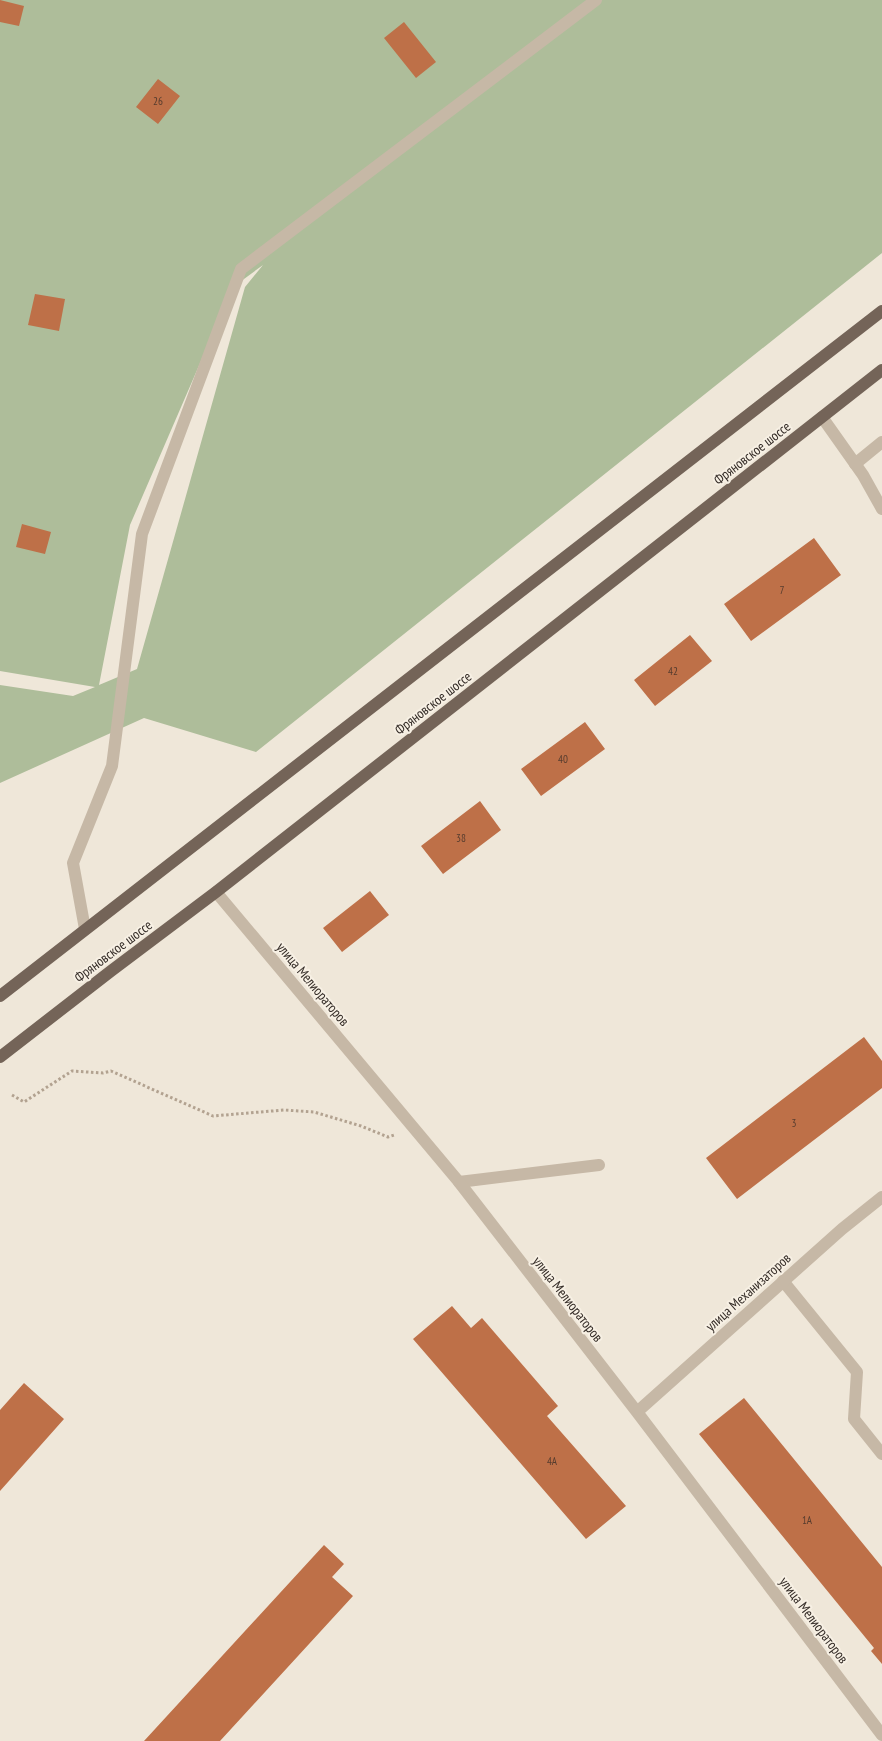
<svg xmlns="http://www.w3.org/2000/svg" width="882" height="1741" viewBox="0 0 882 1741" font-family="'PT Sans Narrow',sans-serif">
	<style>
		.green { fill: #aebd9a; fill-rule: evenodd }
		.building { fill: #be7048 }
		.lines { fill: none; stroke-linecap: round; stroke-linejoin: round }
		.path { stroke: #b2a290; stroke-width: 3; stroke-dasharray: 2.5 2.5; stroke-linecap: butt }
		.lane { stroke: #c6b8a6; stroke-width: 12 }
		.street { stroke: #c6b8a6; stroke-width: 12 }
		.primary { stroke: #746458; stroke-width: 12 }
		.labels { text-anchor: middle; stroke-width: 4; stroke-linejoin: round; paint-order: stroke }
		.number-label { font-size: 11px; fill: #563c2e }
		.street-label { font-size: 14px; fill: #332b26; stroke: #f7f0e4 }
	</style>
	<rect width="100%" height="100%" fill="#efe7d9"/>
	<path class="green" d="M 0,0 L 882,0 L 882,253 L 256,752 L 144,718 L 0,783 L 0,685 L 73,696 L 95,687 L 0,671 ZM 263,265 L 245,287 L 137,669 L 99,685 L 130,525 L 233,287 Z"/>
	<path class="building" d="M 0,0 L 24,6 L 19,26 L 0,22 Z
		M 404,22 L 436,62 L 416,78 L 384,38 Z
		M 158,79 L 180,96 L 158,124 L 136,107 Z
		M 35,294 L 65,299 L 59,331 L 28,325 Z
		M 22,524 L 51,532 L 45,554 L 16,547 Z
		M 814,538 L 841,575 L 751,641 L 724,604 Z
		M 690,635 L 712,661 L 655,706 L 634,680 Z
		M 585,722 L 605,749 L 541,796 L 521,769 Z
		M 480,801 L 501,830 L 443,874 L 421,846 Z
		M 370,891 L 389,915 L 342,952 L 323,928 Z
		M 864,1037 L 882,1061 L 882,1088 L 737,1199 L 706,1158 Z
		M 452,1306 L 471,1328 L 482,1318 L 558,1406 L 547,1416 L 626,1506 L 586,1539 L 413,1339 Z
		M 24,1383 L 64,1419 L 0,1491 L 0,1410 Z
		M 744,1398 L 882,1567 L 882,1664 L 871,1651 L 874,1648 L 699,1434 Z
		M 324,1545 L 344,1564 L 332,1577 L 353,1596 L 220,1741 L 144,1741 Z"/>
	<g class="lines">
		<path class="path" d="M 12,1095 L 24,1102 L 72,1071 L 103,1073 L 111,1071 L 213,1116 L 284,1110 L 314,1112 L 361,1126 L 388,1137 L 394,1135"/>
		<path class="lane" d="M 855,464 L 882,442
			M 85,929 L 73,863 L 112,766 L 142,534 L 241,269 L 596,0
			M 459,1182 L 599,1165
			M 783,1281 L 857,1372 L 854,1419 L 882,1454"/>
		<path class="street" d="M 822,417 L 863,475 L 882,509
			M 216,892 L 459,1182 L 637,1412 L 882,1735
			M 637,1412 L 842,1229 L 882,1197"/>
		<path class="primary" d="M 0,996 L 882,311
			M 0,1057 L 111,971 L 216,892 L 882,370"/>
	</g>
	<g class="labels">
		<g class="number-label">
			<text x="158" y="105">26</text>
			<text x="782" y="594">7</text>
			<text x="673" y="675">42</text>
			<text x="563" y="763">40</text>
			<text x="461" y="842">38</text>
			<text x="794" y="1127">3</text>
			<text x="552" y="1465">4А</text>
			<text x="807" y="1524">1А</text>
		</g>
		<g class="street-label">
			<text transform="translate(752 453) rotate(-38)" y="5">Фряновское шоссе</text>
			<text transform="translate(433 703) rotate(-38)" y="5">Фряновское шоссе</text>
			<text transform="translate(113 951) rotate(-37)" y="5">Фряновское шоссе</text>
			<text transform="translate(313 984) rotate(50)" y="5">улица Мелиораторов</text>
			<text transform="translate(748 1292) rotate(-42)" y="5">улица Механизаторов</text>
			<text transform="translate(568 1299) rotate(52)" y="5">улица Мелиораторов</text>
			<text transform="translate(814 1620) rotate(53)" y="5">улица Мелиораторов</text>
		</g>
	</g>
</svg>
